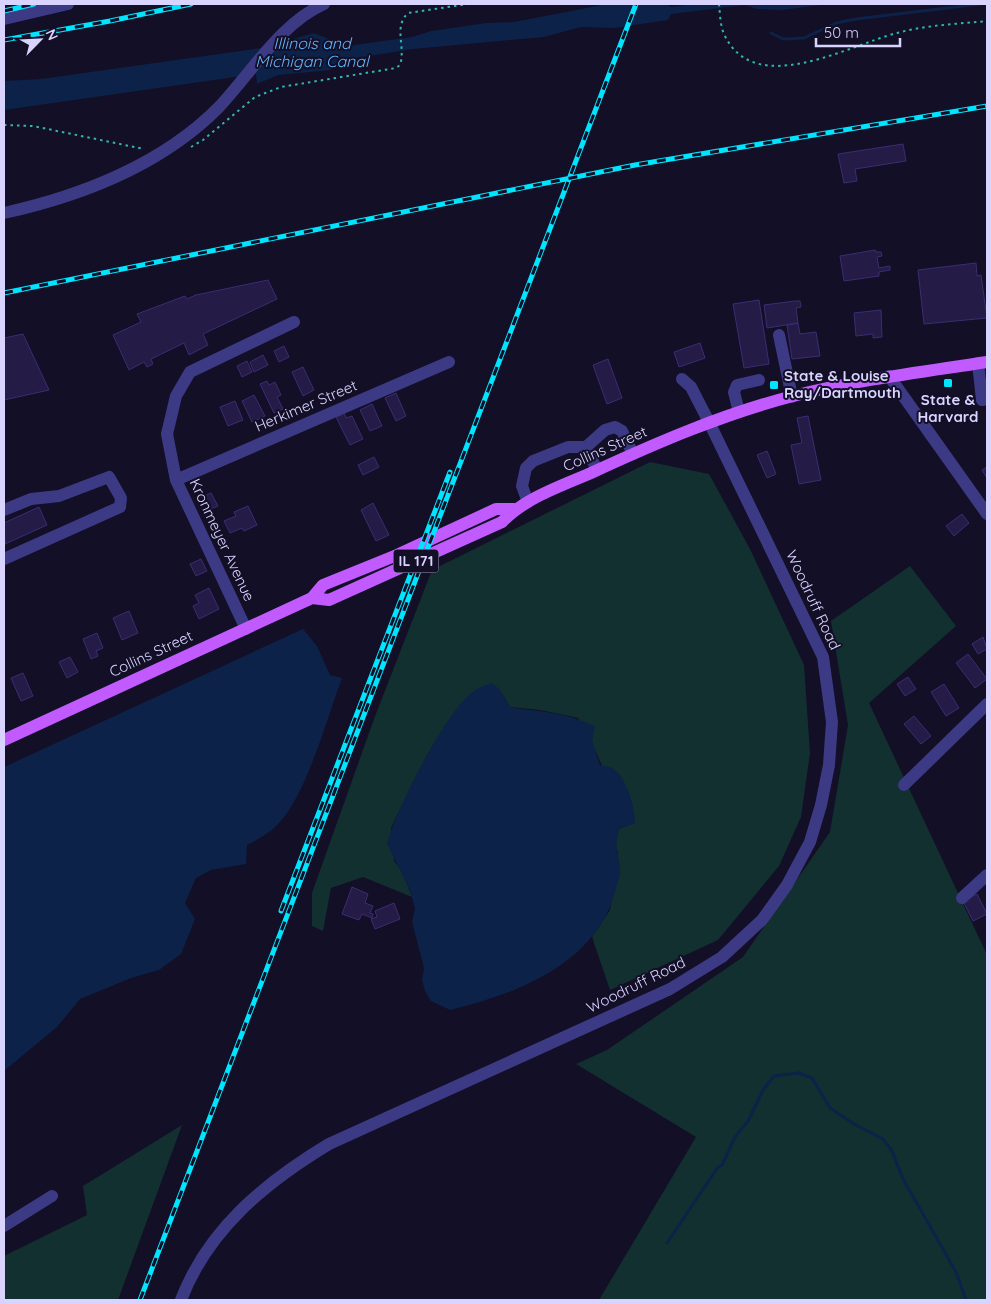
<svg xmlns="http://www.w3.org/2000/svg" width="991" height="1304" viewBox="0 0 991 1304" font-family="Quicksand,sans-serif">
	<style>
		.green { fill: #12302f }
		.water { fill: #0c2248 }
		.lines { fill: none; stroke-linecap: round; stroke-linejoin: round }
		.stream { stroke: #0c2248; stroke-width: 3 }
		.building { fill: #241b47; stroke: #3b2d73 }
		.path { stroke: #2fb8b0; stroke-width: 2; stroke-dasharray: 2.5 4; stroke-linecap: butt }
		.minor { stroke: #3d3a85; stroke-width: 12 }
		.major { stroke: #c25bff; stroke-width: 12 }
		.rail-casing { stroke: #00e5ff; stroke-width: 5 }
		.rail { stroke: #130f26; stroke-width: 3; stroke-dasharray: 9; stroke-linecap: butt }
		.poi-dot { fill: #00e5ff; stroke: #130f26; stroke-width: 2 }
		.labels { text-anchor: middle; stroke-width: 4; stroke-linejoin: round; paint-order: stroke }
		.shield { fill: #130f26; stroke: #9e99be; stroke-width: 1 }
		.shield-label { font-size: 14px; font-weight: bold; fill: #d9d4ff }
		.poi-label { font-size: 15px; font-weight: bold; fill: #d9d4ff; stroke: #130f26; text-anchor: start }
		.street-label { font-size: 15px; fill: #d9d4ff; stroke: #130f26 }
		.water-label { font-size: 16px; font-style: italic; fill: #62b6ff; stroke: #130f26 }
	</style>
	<rect width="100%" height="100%" fill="#130f26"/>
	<path class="green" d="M 650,462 L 709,474 L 750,549 L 804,665 L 810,753 L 801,817 L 779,866 L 718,940 L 610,990 L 592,937 L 610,910 L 618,853 L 615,843 L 619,829 L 626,826 C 610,789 599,751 578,718 L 540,710 L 510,707 L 500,690 L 468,696 L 428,753 L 391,828 L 394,861 L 402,871 L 412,897 L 363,877 L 331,888 L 323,931 L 312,926 L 312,893 L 374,719 L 432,570 Z
		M 910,566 L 956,626 L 869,703 L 987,955 L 987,1300 L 599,1300 L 696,1137 L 576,1064 L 607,1050 L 743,957 L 830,832 L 848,725 L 831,621 Z
		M 182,1125 L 118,1300 L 4,1300 L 4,1256 L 87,1215 L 83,1186 Z"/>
	<path class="water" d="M 607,4 L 666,4 L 671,7 L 693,4 L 829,4 L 782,10 L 757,9 L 745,5 L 671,14 L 668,20 L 614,28 L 581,27 L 544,37 L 413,49 L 350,59 L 331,70 L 278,75 L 257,84 L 256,74 L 4,110 L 4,81 L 41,79 L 261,48 L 314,33 L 347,46 L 412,37 L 431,31 L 486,23 L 514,22 Z
		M 303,629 L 317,646 L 330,675 L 342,678 C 328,716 306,796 278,824 C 269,834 258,839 247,845 L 246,864 L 211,870 L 196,878 L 185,903 L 195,919 L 181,954 L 159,970 L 131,978 L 80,999 L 57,1027 L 4,1071 L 4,767 Z
		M 492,683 L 500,690 L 510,707 C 540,712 568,712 595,727 L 592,740 L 600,765 C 604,766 609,766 612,768 C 627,777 635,808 635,823 L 619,829 C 613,848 619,852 620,870 C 620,877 617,885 615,892 C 596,964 514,995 450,1010 L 431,1001 L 425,991 L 422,980 L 424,968 L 412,922 L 415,909 L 410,890 L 387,844 C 396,809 442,720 468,696 C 475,689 483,686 492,683 Z"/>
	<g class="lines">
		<path class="stream" d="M 771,33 L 783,39 L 804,38 L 836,23 L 856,19 L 980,4
			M 667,1243 L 718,1167 L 722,1165 L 735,1137 L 748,1121 L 763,1090 L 774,1076 L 799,1073 L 812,1078 L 830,1108 L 854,1124 L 883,1139 L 892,1151 L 903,1179 L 956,1272 L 966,1300"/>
	</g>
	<path class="building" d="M 903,144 L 906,161 L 855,169 L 857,181 L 844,183 L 838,154 Z
		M 875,250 L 876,252 L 881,252 L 882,256 L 877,257 L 879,268 L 890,266 L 890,270 L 879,272 L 879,276 L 844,281 L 840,256 Z
		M 976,263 L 977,276 L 981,275 L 987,318 L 924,324 L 918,270 Z
		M 268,280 L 277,299 L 203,334 L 208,345 L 189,355 L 184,343 L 151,359 L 153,364 L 147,367 L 144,362 L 129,370 L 113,335 L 141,322 L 137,314 L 185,296 L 187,299 L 196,295 Z
		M 759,300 L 769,364 L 744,368 L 733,304 Z
		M 795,301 L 800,301 L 801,307 L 796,308 L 798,323 L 767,328 L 764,305 Z
		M 881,310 L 882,337 L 873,338 L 873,334 L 856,336 L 854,313 Z
		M 798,323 L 800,334 L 816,332 L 820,356 L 792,359 L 787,325 Z
		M 23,334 L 49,390 L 4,400 L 4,338 Z
		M 700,343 L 705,358 L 679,367 L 674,352 Z
		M 284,346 L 289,357 L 279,362 L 274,351 Z
		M 263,355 L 268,365 L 254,372 L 250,362 Z
		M 608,359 L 622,398 L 607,404 L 593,365 Z
		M 247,361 L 252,372 L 242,377 L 237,366 Z
		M 303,367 L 314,390 L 303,396 L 292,372 Z
		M 267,381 L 269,385 L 275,382 L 281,395 L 277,397 L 283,409 L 274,413 L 260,384 Z
		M 396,393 L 406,416 L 396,421 L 385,398 Z
		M 254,395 L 265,416 L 252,422 L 242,401 Z
		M 235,401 L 243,420 L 228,426 L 220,407 Z
		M 372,404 L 382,426 L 370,431 L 360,410 Z
		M 344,413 L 346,418 L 352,416 L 363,439 L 350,445 L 336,417 Z
		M 808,416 L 821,480 L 799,484 L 791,445 L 802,443 L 797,418 Z
		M 767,451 L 776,474 L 767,478 L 757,455 Z
		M 374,457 L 379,467 L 363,475 L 358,465 Z
		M 987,467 L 987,478 L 982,470 Z
		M 211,493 L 218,506 L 208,510 L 202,497 Z
		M 373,503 L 389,535 L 376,541 L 361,510 Z
		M 248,506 L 257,525 L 244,531 L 242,528 L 230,533 L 224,521 L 236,516 L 234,512 Z
		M 39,507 L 47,525 L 5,544 L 4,523 Z
		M 962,514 L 969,523 L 954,536 L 946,526 Z
		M 201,559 L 207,571 L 196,576 L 190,564 Z
		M 209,588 L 219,609 L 199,619 L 193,606 L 199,603 L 195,595 Z
		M 129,611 L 138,633 L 122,640 L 113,618 Z
		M 97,633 L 103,648 L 96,651 L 98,656 L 91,659 L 83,639 Z
		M 983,637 L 987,649 L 978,654 L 972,644 Z
		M 968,654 L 987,679 L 975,688 L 956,663 Z
		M 70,657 L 78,672 L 67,678 L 59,662 Z
		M 23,673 L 33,696 L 21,701 L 11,678 Z
		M 908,677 L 916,689 L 905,696 L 897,684 Z
		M 944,684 L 959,708 L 946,716 L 931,692 Z
		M 914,716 L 931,736 L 921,744 L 904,724 Z
		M 352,887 L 368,894 L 365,903 L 373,906 L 370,913 L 373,914 L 372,918 L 362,914 L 359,920 L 342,914 Z
		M 977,894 L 987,914 L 973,921 L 963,901 Z
		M 394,903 L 400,919 L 375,929 L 371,919 L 377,917 L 375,911 Z"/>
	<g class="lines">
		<path class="path" d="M 719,4 C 720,13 720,25 724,34 C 754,100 849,45 897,33 C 926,25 957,24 987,21
			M 4,125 L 33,126 L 144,149
			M 191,147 L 203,140 L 255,97 L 281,87 L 396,68 L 400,65 C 406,47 393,27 408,13 L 468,4"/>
		<path class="minor" d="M 4,19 L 68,4
			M 4,213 C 81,196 163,164 219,107 C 250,74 282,22 324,4
			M 779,335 L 792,397
			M 978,363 L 982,400 L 987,399
			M 889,376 L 987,514
			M 739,412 L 734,392 L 737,385 L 759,380
			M 586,447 L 605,430 L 615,427 L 622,431 L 633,454
			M 176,480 L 449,362
			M 528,502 L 522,486 L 526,468 L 533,461 L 568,447 L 586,447 L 597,470
			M 4,510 L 31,499 L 59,496 L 109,477 L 121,498 L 120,507 L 4,559
			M 246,629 L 176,480 L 167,434 L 176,396 L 190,372 L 294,322
			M 904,785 L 987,704
			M 962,898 L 987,875
			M 4,1226 L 52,1196
			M 181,1300 C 208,1229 266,1182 329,1144 L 670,989 L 722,957 L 762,920 L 787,885 L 810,842 L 821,805 L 829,765 L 832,722 L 823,657 L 709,422 L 691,387 L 682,379"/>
		<path class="major" d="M 312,598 L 329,600 L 502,522 C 525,498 561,486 591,473 C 656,443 723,414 793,396 C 857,380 922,372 987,362
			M 4,740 L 312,598 L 323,585 L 397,555 L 496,509 L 514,509"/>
		<g class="rail-casing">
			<path id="rail" d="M 4,11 L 34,4
				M 4,40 L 110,21 L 191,4
				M 4,293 L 635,165 L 987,106
				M 281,911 L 450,472
				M 140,1300 L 636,4"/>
		</g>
		<use href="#rail" class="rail"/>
	</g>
	<g class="poi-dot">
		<rect x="943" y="378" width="10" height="10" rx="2.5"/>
		<rect x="769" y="380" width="10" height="10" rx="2.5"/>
	</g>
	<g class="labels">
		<rect class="shield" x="393.5" y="549.5" width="45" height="23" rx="4"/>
		<g class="shield-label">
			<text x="416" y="566">IL 171</text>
		</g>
		<g class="poi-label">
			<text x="784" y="381">State &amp; Louise<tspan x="784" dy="17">Ray/Dartmouth</tspan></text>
			<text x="948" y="405" text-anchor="middle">State &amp;<tspan x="948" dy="17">Harvard</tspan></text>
		</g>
		<g class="street-label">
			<text transform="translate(306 406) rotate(-23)" y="5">Herkimer Street</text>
			<text transform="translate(605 449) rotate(-24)" y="5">Collins Street</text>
			<text transform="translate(222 540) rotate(65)" y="5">Kronmeyer Avenue</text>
			<text transform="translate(813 600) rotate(65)" y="5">Woodruff Road</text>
			<text transform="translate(151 654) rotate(-25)" y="5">Collins Street</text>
			<text transform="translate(636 985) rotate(-26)" y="5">Woodruff Road</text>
		</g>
		<g class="water-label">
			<text x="312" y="49">Illinois and<tspan x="312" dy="18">Michigan Canal</tspan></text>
		</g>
	</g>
	<rect width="991" height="1304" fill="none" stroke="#d9d4ff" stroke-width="10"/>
	<g transform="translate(40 40) rotate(66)" stroke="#130f26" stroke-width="4" paint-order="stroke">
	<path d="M0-4L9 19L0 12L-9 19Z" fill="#d9d4ff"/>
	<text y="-8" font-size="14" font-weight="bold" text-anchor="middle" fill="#d9d4ff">N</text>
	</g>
	<path d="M816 38v8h84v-8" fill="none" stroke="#d9d4ff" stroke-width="2.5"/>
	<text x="824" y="38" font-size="15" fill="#d9d4ff" stroke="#130f26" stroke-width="4" paint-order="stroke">50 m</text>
</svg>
